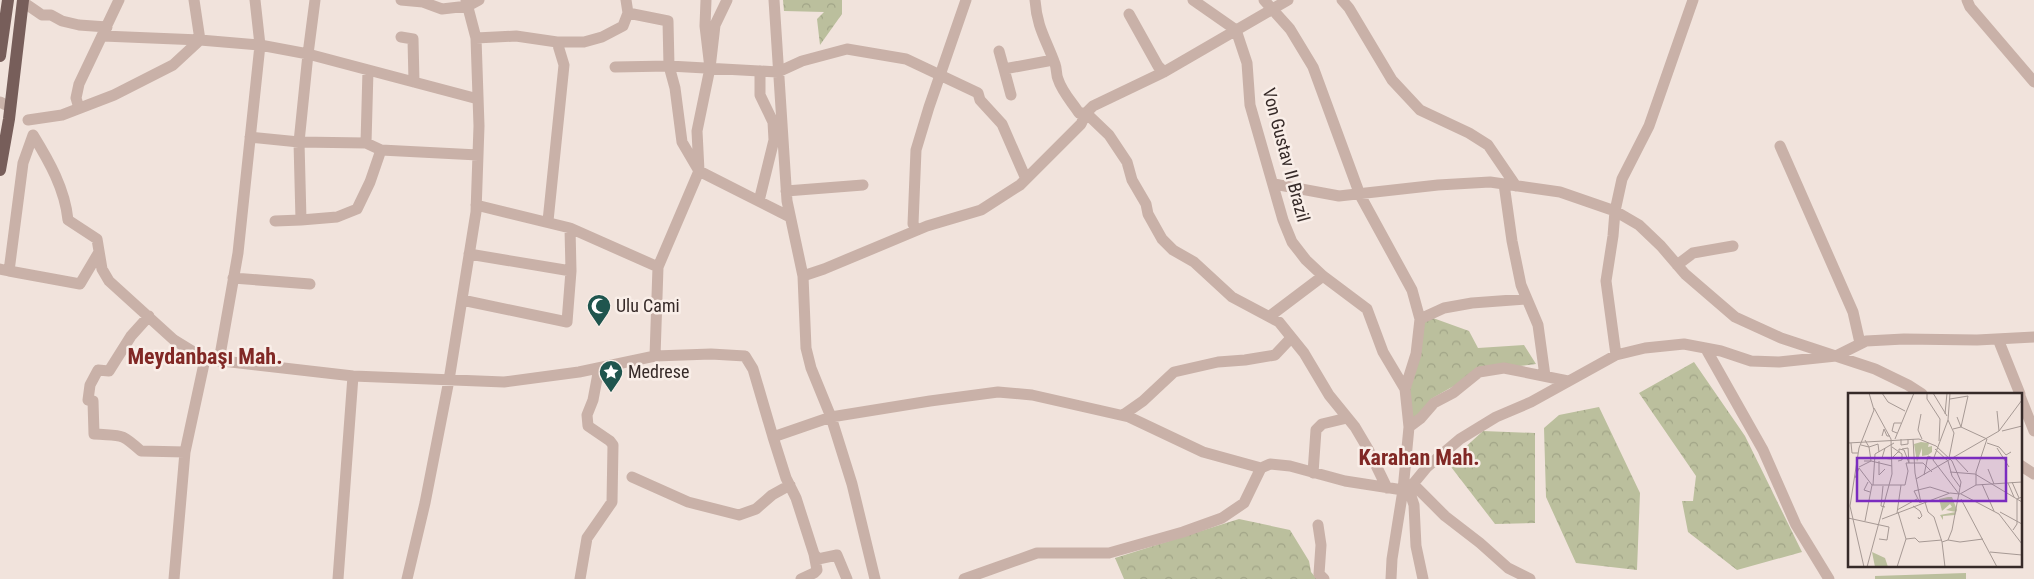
<svg xmlns="http://www.w3.org/2000/svg" width="2034" height="579" viewBox="0 0 2034 579" font-family="'Roboto Condensed',sans-serif">
	<style>
		.forest { fill: url(#forest-crowns) }
		.pitch { fill: #bbbf9d }
		.lines { fill: none; stroke-linecap: round; stroke-linejoin: round }
		.minor { stroke: #c9b1a8; stroke-width: 11 }
		.major { stroke: #775e5a; stroke-width: 12 }
		.labels { text-anchor: middle; stroke-width: 5; stroke-linejoin: round; paint-order: stroke }
		.street-label { font-size: 18px; fill: #362a28; stroke: #f9eee8 }
		.poi-label { font-size: 18px; fill: #362a28; stroke: #f9eee8; text-anchor: start }
		.district-label { font-size: 22px; font-weight: bold; fill: #812825; stroke: #f9eee8 }
		.inset-road { fill: none; stroke: #a69994; stroke-width: 1 }
		.view { fill: #7b2cbf; fill-opacity: 0.15; stroke: #7b2cbf; stroke-width: 2.5 }
		.inset-edge { fill: none; stroke: #362a28; stroke-width: 2.5 }
	</style>
	<defs>
		<pattern id="forest-crowns" width="20" height="18" patternUnits="userSpaceOnUse" patternTransform="scale(1.25)"><rect width="20" height="18" fill="#bbbf9d"/><path d="M2 6a3 3 0 1 1 6 0M12 15a3 3 0 1 1 6 0" fill="none" stroke="#a1a487"/></pattern>
	</defs>
	<rect width="100%" height="100%" fill="#f1e3dc"/>
	<path class="forest" d="M 783,0 L 842,0 L 842,14 L 820,45 L 817,19 L 824,12 L 784,11 Z
		M 1433,318 L 1469,331 L 1478,348 L 1524,345 L 1536,364 L 1504,368 L 1452,387 L 1431,399 L 1413,424 L 1405,389 L 1420,319 Z
		M 1694,362 L 1745,436 L 1802,552 L 1737,570 L 1688,532 L 1682,501 L 1693,501 L 1696,476 L 1639,393 Z
		M 1599,407 L 1640,493 L 1637,570 L 1576,563 L 1546,497 L 1544,428 L 1559,415 Z
		M 1483,431 L 1535,433 L 1535,523 L 1495,524 L 1448,463 Z
		M 1239,519 L 1290,530 L 1309,561 L 1311,572 L 1317,579 L 1124,579 L 1115,558 Z"/>
	<path class="pitch" d="M 1966,573 L 1966,579 L 1875,579 L 1875,576 Z"/>
	<g class="lines">
		<path class="minor" d="M 315,0 L 308,54 L 299,142 L 301,220 L 337,217 L 357,209 L 370,182 L 381,150
			M 401,0 L 423,2 L 442,9 L 468,6 L 479,0
			M 706,0 L 705,26 L 710,68 L 715,25 L 727,0
			M 774,0 L 787,201 L 803,276 L 806,348 L 811,368 L 831,417 L 852,484 L 875,579
			M 1035,0 C 1037,28 1046,39 1055,64 C 1057,69 1056,75 1058,79 C 1062,92 1072,102 1079,113 L 1086,113 L 1109,135 L 1127,162 L 1132,180 L 1146,204 L 1148,214 L 1162,239 L 1173,250 L 1194,262 L 1232,297 L 1279,322 L 1304,353 L 1329,395 L 1355,427 L 1368,449 L 1387,488
			M 1193,0 L 1236,30 L 1247,63 L 1250,105 L 1283,220 L 1292,242 L 1306,260 L 1323,276 L 1367,309 L 1383,352 L 1405,389
			M 1264,0 L 1290,29 L 1313,67 L 1360,195 L 1412,290 L 1420,319 L 1416,354 L 1405,389 L 1409,427 L 1403,490 L 1392,559 L 1391,579
			M 1342,0 L 1349,8 L 1392,80 L 1420,110 L 1469,133 L 1488,145 L 1516,186
			M 1967,0 L 1970,7 L 2034,82
			M 23,2 L 42,15 L 51,15 L 62,21 L 79,25 L 107,27
			M 1129,14 L 1158,66 L 1164,72
			M 103,36 L 200,40 L 194,0
			M 401,37 L 413,39 L 414,82
			M 476,38 L 516,36 L 557,42 L 564,65 L 548,221
			M 557,42 L 584,42 L 602,37 L 623,26 L 628,13 L 626,0
			M 999,51 L 1004,69 L 1053,60
			M 615,67 L 669,66 L 668,21 L 628,13
			M 710,68 L 697,131 L 699,171 L 790,217
			M 1004,69 L 1011,95
			M 368,70 L 366,143 L 381,150 L 478,155
			M 0,102 L 10,107
			M 79,108 L 76,98 L 79,84 L 119,0
			M 28,120 L 62,115 L 114,95 L 173,65 L 200,40 L 260,45 L 308,54 L 478,99
			M 250,137 L 299,142 L 366,143
			M 1780,146 L 1853,312 L 1860,343
			M 1274,184 L 1339,196 L 1438,185 L 1490,182 L 1560,192 L 1615,211 L 1639,225 L 1661,246 L 1685,274 L 1735,317 L 1781,338 L 1875,369 L 1908,385 L 1922,394
			M 1504,184 L 1512,241 L 1521,285 L 1538,325 L 1545,376
			M 786,191 L 863,185
			M 759,201 L 774,140 L 773,122 L 760,95 L 760,71
			M 476,205 L 570,228 L 658,267
			M 275,221 L 301,220
			M 917,230 L 913,224 L 916,150 L 929,107 L 966,0
			M 469,254 L 571,271 L 570,228
			M 1677,265 L 1693,253 L 1733,246
			M 0,269 L 9,271 L 23,163 L 33,135 C 49,161 65,189 68,220 L 97,239 L 102,269 L 109,281 L 174,340 L 205,359
			M 9,271 L 80,284 L 99,252
			M 803,276 L 824,269 L 927,226 L 981,210 L 1020,185 L 1081,124 L 1086,113 L 1093,106 L 1164,72 L 1288,0
			M 233,278 L 310,284
			M 462,300 L 567,322 L 571,271
			M 149,316 L 131,336 L 109,371 L 98,370 L 90,385 L 88,400 L 93,401 L 94,434 C 122,436 120,432 141,451 L 185,452
			M 1270,316 L 1323,276
			M 1420,319 L 1444,308 L 1472,303 L 1527,299
			M 1998,339 L 2020,394
			M 1706,349 L 1763,450 L 1796,525 L 1829,579
			M 1616,355 L 1606,281 L 1613,236 L 1615,211 L 1622,179 L 1649,126 L 1693,0
			M 655,356 L 711,354 L 745,356 L 753,369 L 773,437
			M 219,361 L 238,253 L 260,45 L 255,0
			M 2020,396 L 2034,431
			M 1123,415 L 1143,401 L 1174,372 L 1218,362 L 1245,360 L 1275,355 L 1291,338
			M 1409,427 L 1421,418 L 1434,403 L 1453,393 L 1479,372 L 1504,368 L 1568,381
			M 2020,465 L 2034,474
			M 1313,473 L 1316,430 L 1322,424 L 1347,418
			M 632,477 L 688,502 L 739,515 L 756,509 L 772,495 L 790,485
			M 1413,484 L 1445,516 L 1480,543 L 1508,568 L 1530,579
			M 1408,487 L 1414,505 L 1416,546 L 1423,579
			M 1318,525 L 1321,545 L 1319,574 L 1324,579
			M 174,579 L 185,452 L 205,359 L 353,376 L 504,382 L 579,372 L 655,356 L 658,267 L 699,171 L 682,142 L 675,88 L 669,66 L 778,72 L 802,61 L 847,49 L 906,59 L 978,93 L 980,100 L 1002,124 L 1026,179
			M 338,579 L 353,376
			M 407,579 L 425,503 L 449,380 L 476,212 L 479,126 L 476,38 L 466,0
			M 580,579 L 587,538 L 612,502 L 613,445 L 610,441 L 588,426 L 587,415 L 593,400 L 599,368
			M 801,579 L 814,573 L 817,570 L 814,554
			M 847,579 L 837,555 L 818,559 L 814,554 L 796,498 L 786,478 L 773,437 L 831,417 L 930,401 L 998,392 L 1032,395 L 1129,417 L 1203,452 L 1261,468
			M 964,579 L 1037,553 L 1109,553 L 1183,532 L 1222,518 L 1244,503 L 1261,468 L 1270,464 L 1290,466 L 1345,481 L 1403,490 L 1413,484 L 1427,467 L 1460,439 L 1496,417 L 1531,402 L 1616,355 L 1645,348 L 1684,344 L 1721,351 L 1751,361 L 1779,362 L 1836,356 L 1866,341 L 1904,339 L 1977,340 L 2034,337"/>
		<path class="major" d="M 0,56 L 8,0
			M 0,170 L 9,119 L 23,0"/>
	</g>
	<defs>
		<g id="mosque-pin" transform="scale(1.25)"><path d="M0 17L-7.5 6A9.5 9.5 0 1 1 7.5 6Z" fill="#1f554e" stroke="#f9eee8"/><path d="M3.5-4.9A6 6 0 1 0 3.5 4.9A5 5 0 1 1 3.5-4.9Z" fill="#fff"/></g>
		<g id="sight-pin" transform="scale(1.25)"><path d="M0 17L-7.5 6A9.5 9.5 0 1 1 7.5 6Z" fill="#1f554e" stroke="#f9eee8"/><path d="M0-6L1.8-2.2L6-1.7L2.9 1.2L3.7 5.4L0 3.3L-3.7 5.4L-2.9 1.2L-6-1.7L-1.8-2.2Z" fill="#fff"/></g>
	</defs>
	<g fill-rule="evenodd">
		<use href="#mosque-pin" x="599" y="306"/>
		<use href="#sight-pin" x="611" y="372"/>
	</g>
	<g class="labels">
		<g class="street-label">
			<text transform="translate(1286 155) rotate(75)" y="6">Von Gustav II Brazil</text>
		</g>
		<g class="poi-label">
			<text x="616" y="312">Ulu Cami</text>
			<text x="628" y="378">Medrese</text>
		</g>
		<g class="district-label">
			<text x="205" y="364">Meydanbaşı Mah.</text>
			<text x="1419" y="465">Karahan Mah.</text>
		</g>
	</g>
	<g transform="translate(1848 393)">
		<rect width="174" height="174" fill="#f1e3dc"/>
		<path d="M 73,49 L 81,50 L 80,54 L 84,53 L 84,59 L 80,62 L 74,63 L 74,55 L 69,69 L 66,51 ZM 100,104 L 104,104 L 109,117 L 107,122 L 95,123 L 95,127 L 92,122 L 108,119 L 98,117 L 104,114 L 102,111 L 94,118 L 91,106 ZM 24,159 L 37,165 L 40,174 L 27,174 Z" fill="#bbbf9d"/>
		<path class="inset-road" d="M 34,0 L 40,9 L 57,18M 79,0 L 79,6 L 92,26 L 91,48M 85,0 L 99,23M 102,0 L 100,27 L 85,67 L 111,101M 102,6 L 120,3 L 113,34 L 109,24M 149,18 L 151,38M 73,21 L 70,37 L 74,46M 97,21 L 99,0M 100,27 L 106,40 L 101,65M 105,36 L 113,34 L 139,46 L 128,79 L 128,92M 154,38 L 174,33M 49,40 L 44,38 L 46,30 L 53,30M 34,43 L 36,36 L 39,43 L 42,43M 47,46 L 66,0M 53,46 L 53,52 L 60,51 L 60,46M 65,46 L 67,80 L 73,110M 17,47 L 21,54 L 30,51 L 31,59M 0,50 L 71,46 L 88,53 L 104,68 L 113,89 L 104,137 L 100,147 L 94,149 L 97,174M 3,50 L 4,60 L 10,60M 139,50 L 151,54 L 158,62 L 163,59M 13,52 L 21,54 L 23,68 L 16,68M 44,54 L 54,61 L 54,67 L 50,68M 37,55 L 34,65 L 43,66 L 50,59M 149,55 L 161,74M 87,56 L 100,68 L 104,83 L 112,94M 51,60 L 51,56 L 56,57 L 61,70 L 60,55 L 54,56M 106,64 L 120,79M 31,68 L 31,82 L 37,76M 11,74 L 23,68 L 44,73M 140,76 L 146,91M 102,79 L 127,81 L 174,109M 76,82 L 80,63 L 85,65M 7,85 L 11,75 L 24,92M 68,86 L 151,38 L 174,7M 20,89 L 16,97 L 22,99M 164,89 L 171,105M 160,90 L 166,104M 134,91 L 146,118M 25,92 L 27,61 L 46,50M 35,93 L 33,113 L 37,114M 113,101 L 151,121 L 174,151M 113,106 L 149,174M 77,109 L 80,119 L 86,124 L 94,149M 72,110 L 66,98 L 82,94 L 101,100M 65,113 L 72,118 L 74,123 L 71,126 L 70,124M 49,117 L 69,106M 50,119 L 58,146M 152,119 L 174,131M 49,120 L 53,92M 0,125 L 41,134 L 39,147 L 31,146M 34,126 L 102,100 L 112,101 L 128,92 L 174,89M 17,128 L 24,92 L 57,92 L 60,78 L 58,70 L 75,70 L 84,79M 165,137 L 169,131 L 169,106 L 174,104M 100,147 L 112,149 L 135,146M 142,159 L 174,162M 16,174 L 2,113 L 11,55 L 26,17 L 21,0M 19,174 L 44,81 L 43,46 L 26,15M 49,174 L 58,146 L 67,145 L 71,149 L 94,147"/>
		<path class="view" d="M 9,65 L 158,65 L 158,108 L 9,108 Z"/>
		<rect width="174" height="174" class="inset-edge"/>
	</g>
</svg>
